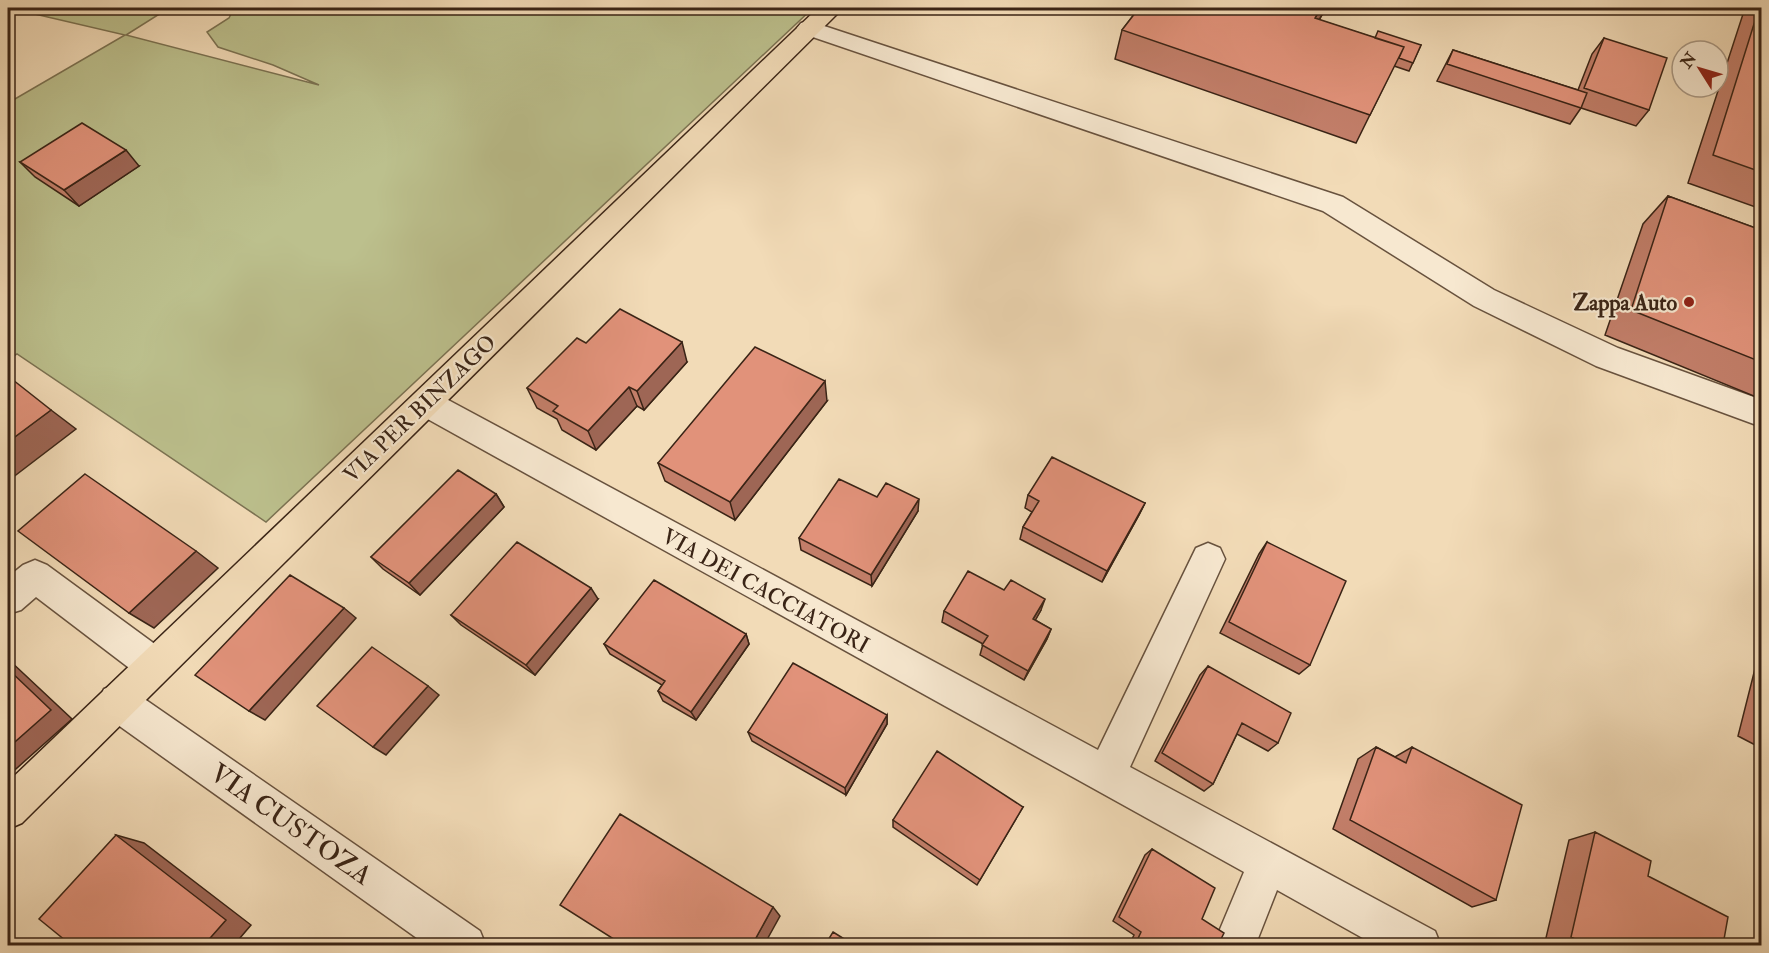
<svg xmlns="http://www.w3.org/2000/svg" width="1769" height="953" viewBox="0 0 1769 953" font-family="'IM FELL Double Pica',serif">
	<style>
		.green { fill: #bcc08d; stroke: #7b7252; stroke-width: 1.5 }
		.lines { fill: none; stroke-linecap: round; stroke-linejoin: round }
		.minor-casing { stroke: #68523e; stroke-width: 3 }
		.major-casing { stroke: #3a2416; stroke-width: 3 }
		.minor { fill: #f7e8d0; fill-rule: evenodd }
		.major { fill: #f2dbb7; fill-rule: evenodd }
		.wall { fill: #c27e69; stroke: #3a2416; stroke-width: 1.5 }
		.shaded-wall { fill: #9e6655; stroke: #3a2416; stroke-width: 1.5 }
		.building { fill: #e1927a; stroke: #3a2416; stroke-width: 1.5 }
		.poi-dot { fill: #8f2418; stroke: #f7e8d0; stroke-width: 2 }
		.labels { text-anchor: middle; stroke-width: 4.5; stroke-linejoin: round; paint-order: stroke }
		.poi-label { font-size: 22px; font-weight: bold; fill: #3a2416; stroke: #f7e8d0; text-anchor: end }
		.street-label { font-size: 22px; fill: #3a2416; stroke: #f7e8d0 }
		.near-street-label { font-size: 27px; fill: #3a2416; stroke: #f7e8d0 }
	</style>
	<rect width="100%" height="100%" fill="#f2dbb7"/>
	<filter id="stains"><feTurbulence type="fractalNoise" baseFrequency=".00333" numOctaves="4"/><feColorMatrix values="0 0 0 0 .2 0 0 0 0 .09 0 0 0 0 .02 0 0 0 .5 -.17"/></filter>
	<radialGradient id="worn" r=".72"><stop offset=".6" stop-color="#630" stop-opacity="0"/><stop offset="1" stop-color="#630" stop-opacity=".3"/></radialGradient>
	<path class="green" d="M 9,8 L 169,8 L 126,35 L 319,85 L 273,65 L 218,47 L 207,32 L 229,18 L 234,8 L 598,8 L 597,10 L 601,8 L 813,8 L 266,522 L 17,354 L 8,360 L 8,103 L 125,35 Z"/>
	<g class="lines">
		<g class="minor-casing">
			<path id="minor" d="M 809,21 L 1343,197 L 1494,290 L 1618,348 L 1762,400 L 1762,427 L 1596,366 L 1474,306 L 1323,211 L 801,33 L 797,28 L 801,23 Z
				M 426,390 L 437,394 L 1098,750 L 1196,548 L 1208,543 L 1220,548 L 1225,559 L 1130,767 L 1435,931 L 1441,946 L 1377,946 L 1277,890 L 1255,946 L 1213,946 L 1244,872 L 415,412 L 410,403 L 415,394 Z
				M 35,560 L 47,565 L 167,653 L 172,665 L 167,677 L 154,683 L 141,677 L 36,597 L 21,610 L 8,614 L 8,577 L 23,565 Z
				M 117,684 L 130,689 L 480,931 L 486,946 L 428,946 L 104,715 L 98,702 L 104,689 Z"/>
		</g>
		<g class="major-casing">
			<path id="major" d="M 818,8 L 843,8 L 22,823 L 8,829 L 8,782 Z"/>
		</g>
		<use href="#minor" class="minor"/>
		<use href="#major" class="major"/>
	</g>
	<path class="wall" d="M 1139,8 L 1326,8 L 1319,20 L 1375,38 L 1421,45 L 1409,71 L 1394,66 L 1356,143 L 1115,59 L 1122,30 Z
		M 1748,8 L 1761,8 L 1761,209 L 1688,183 L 1743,14 Z
		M 1604,38 L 1649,110 L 1636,126 L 1581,108 L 1570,124 L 1437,81 L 1453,50 L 1578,90 L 1592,54 Z
		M 20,162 L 139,166 L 79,206 L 35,177 Z
		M 1668,196 L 1761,230 L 1761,399 L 1605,335 L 1643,224 Z
		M 586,343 L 687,362 L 644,410 L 637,406 L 596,450 L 562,430 L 557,419 L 537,408 L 527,388 Z
		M 827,401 L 735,520 L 665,481 L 658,463 Z
		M 496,494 L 504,507 L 420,595 L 383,569 L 371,557 Z
		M 1028,495 L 1145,503 L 1139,515 L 1102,582 L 1020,539 L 1023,527 L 1032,512 L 1025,508 Z
		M 877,497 L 918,511 L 872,586 L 801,550 L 799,538 Z
		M 1267,542 L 1310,665 L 1299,674 L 1220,633 L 1259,554 Z
		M 1004,590 L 1041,610 L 1035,620 L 1051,629 L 1047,639 L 1024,680 L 980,655 L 983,644 L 942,622 L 944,611 Z
		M 598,599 L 535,675 L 461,625 L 451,615 Z
		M 746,634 L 749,644 L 696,720 L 663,701 L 658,691 L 662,685 L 610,654 L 604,644 Z
		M 1761,645 L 1761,748 L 1738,736 Z
		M 1208,666 L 1278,743 L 1268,751 L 1237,734 L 1213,784 L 1204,791 L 1155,761 L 1200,675 Z
		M 887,715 L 887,724 L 846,795 L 752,741 L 748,732 Z
		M 1376,747 L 1395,757 L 1412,747 L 1496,900 L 1472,907 L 1333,829 L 1358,759 Z
		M 1023,807 L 977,885 L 893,827 L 893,820 Z
		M 1595,832 L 1648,876 L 1723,945 L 1551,945 L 1545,942 L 1569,840 Z
		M 1152,849 L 1202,919 L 1218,945 L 1129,945 L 1134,935 L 1113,921 L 1145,855 Z"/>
	<path class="shaded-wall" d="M 1321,8 L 1326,8 L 1303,47 L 1315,18 Z
		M 126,150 L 139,166 L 79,206 L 64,190 Z
		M 682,342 L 687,362 L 644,410 L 637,391 Z
		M 825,381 L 827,401 L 735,520 L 730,502 Z
		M 629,387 L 637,406 L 596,450 L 588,431 Z
		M 51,410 L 76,429 L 8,481 L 8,442 Z
		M 496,494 L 504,507 L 420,595 L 409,583 Z
		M 919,499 L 918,511 L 872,586 L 871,575 Z
		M 1145,503 L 1139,515 L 1102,582 L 1107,571 Z
		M 196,551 L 218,568 L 154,628 L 129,613 Z
		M 591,588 L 598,599 L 535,675 L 526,665 Z
		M 1045,599 L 1041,610 L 1030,630 L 1033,619 Z
		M 344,608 L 356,618 L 265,720 L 249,711 Z
		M 1051,629 L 1047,639 L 1024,680 L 1028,671 Z
		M 746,634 L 749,644 L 696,720 L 691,712 Z
		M 8,659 L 72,719 L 8,776 Z
		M 428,686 L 439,695 L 386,755 L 373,747 Z
		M 887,715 L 887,724 L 846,795 L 845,788 Z
		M 116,835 L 144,843 L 251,925 L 234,945 L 204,945 Z
		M 773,907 L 780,916 L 764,945 L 752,945 Z"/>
	<path class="building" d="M 1139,8 L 1321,8 L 1315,18 L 1404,47 L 1370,115 L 1122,30 Z
		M 1759,8 L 1761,8 L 1761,172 L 1713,155 Z
		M 1378,31 L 1421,45 L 1413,63 L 1399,58 L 1404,47 L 1375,38 Z
		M 1604,38 L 1667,58 L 1649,110 L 1584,88 Z
		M 1453,50 L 1587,93 L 1581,108 L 1447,64 Z
		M 82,123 L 126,150 L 64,190 L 20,162 Z
		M 1668,196 L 1761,230 L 1761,362 L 1631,310 Z
		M 620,309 L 682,342 L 637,391 L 629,387 L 588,431 L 553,411 L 558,406 L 527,388 L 577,338 L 586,343 Z
		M 755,347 L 825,381 L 730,502 L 658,463 Z
		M 8,376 L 51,410 L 8,442 Z
		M 1052,457 L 1145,503 L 1107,571 L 1023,527 L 1039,501 L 1028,495 Z
		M 458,470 L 496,494 L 409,583 L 371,557 Z
		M 85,474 L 196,551 L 129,613 L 18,531 Z
		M 839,479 L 877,497 L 886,483 L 919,499 L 871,575 L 799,538 Z
		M 517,542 L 591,588 L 526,665 L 451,615 Z
		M 1267,542 L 1346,581 L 1310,665 L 1229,622 Z
		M 968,571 L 1004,590 L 1011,580 L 1045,599 L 1033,619 L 1051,629 L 1028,671 L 982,645 L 988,636 L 944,611 Z
		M 290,575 L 344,608 L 249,711 L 195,675 Z
		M 654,580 L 746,634 L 691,712 L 658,691 L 665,681 L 604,644 Z
		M 372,647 L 428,686 L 373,747 L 317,706 Z
		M 793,663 L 887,715 L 845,788 L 748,732 Z
		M 1208,666 L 1291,713 L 1278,743 L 1242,723 L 1213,784 L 1162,753 Z
		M 8,669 L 51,710 L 8,748 Z
		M 1376,747 L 1406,763 L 1412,747 L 1522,805 L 1496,900 L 1350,820 Z
		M 937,751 L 1023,807 L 980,880 L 893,820 Z
		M 620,814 L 773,907 L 752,945 L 623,945 L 560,905 Z
		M 1595,832 L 1651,861 L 1648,876 L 1728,917 L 1723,945 L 1587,945 L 1571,937 Z
		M 116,835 L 226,920 L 204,945 L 71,945 L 39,919 Z
		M 1152,849 L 1215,888 L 1202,919 L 1224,933 L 1218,945 L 1135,945 L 1141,932 L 1119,917 Z
		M 833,932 L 854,945 L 825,945 Z"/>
	<circle class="poi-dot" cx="1689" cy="302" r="6"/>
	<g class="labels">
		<g class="poi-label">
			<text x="1677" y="310">Zappa Auto</text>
		</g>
		<g class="street-label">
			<text transform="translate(419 408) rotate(-44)" y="8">VIA PER BINZAGO</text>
			<text transform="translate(766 590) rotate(29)" y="8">VIA DEI CACCIATORI</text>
		</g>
		<g class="near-street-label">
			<text transform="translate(291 824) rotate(35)" y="9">VIA CUSTOZA</text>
		</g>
	</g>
	<rect width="1769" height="953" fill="none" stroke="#f2dbb7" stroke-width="30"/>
	<rect x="9" y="9" width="1751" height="935" fill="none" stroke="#3a2416" stroke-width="3"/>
	<rect x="15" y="15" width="1739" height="923" fill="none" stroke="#3a2416" stroke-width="1.5"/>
	<g transform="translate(1700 69) rotate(307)"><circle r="28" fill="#f7e8d0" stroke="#ab9a86" stroke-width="1.5"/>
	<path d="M0-4.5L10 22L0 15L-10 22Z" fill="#8f2418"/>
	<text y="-9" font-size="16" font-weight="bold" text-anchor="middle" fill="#3a2416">N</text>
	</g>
	<rect width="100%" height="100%" filter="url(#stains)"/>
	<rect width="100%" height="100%" fill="url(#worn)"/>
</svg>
